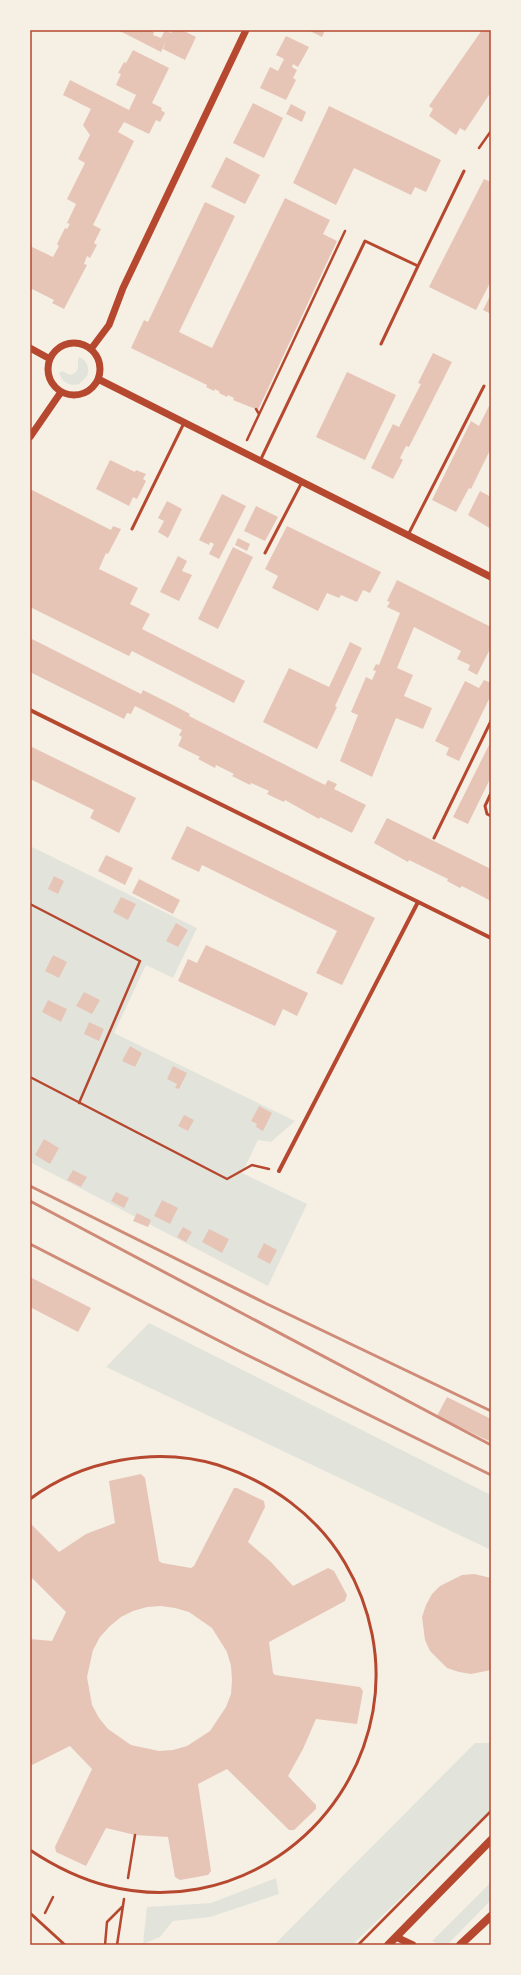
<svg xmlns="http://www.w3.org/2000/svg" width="521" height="1975" viewBox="0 0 521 1975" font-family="'Archivo Narrow',sans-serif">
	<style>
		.green { fill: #e2e4dc }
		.building { fill: #e6c5b7; fill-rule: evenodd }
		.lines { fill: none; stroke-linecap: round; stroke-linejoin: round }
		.path { stroke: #b5482f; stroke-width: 2.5 }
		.service { stroke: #b5482f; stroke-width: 3 }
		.minor { stroke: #b5482f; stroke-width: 4 }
		.tertiary { stroke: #b5482f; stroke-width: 7 }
		.secondary { stroke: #b5482f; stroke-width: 8 }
		.rail { stroke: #cf8b77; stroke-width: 3 }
		.neatline { fill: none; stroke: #b5482f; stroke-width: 1.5 }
	</style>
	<rect width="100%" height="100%" fill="#f6efe4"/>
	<path class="green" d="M 79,357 C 87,360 90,368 87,376 L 79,384 C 70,387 62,382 59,373 L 62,371 L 70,375 C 82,371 76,364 79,357 Z
		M 30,846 L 197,928 L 173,978 L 146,965 L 114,1033 L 295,1121 L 271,1142 L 258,1140 L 242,1173 L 307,1204 L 268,1286 L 30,1162 Z
		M 149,1323 L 491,1495 L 491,1550 L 106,1367 Z
		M 475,1743 L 491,1743 L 491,1811 L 352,1945 L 274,1945 Z
		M 276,1878 L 279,1894 L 210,1917 L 173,1921 L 160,1937 L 143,1944 L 147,1907 L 211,1903 Z
		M 491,1882 L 491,1900 L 447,1945 L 440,1945 L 432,1941 Z"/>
	<path class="building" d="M 118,30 L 149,30 L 154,32 L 153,35 L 161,38 L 165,30 L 171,33 L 173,30 L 182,30 L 196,37 L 185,60 L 163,49 L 166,41 L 161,52 Z
		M 308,30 L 325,30 L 322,37 Z
		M 482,30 L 491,30 L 491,92 L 465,131 L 460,128 L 456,135 L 429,116 L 433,109 L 429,106 Z
		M 286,36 L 309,47 L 298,67 L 293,64 L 292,67 L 297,70 L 293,78 L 296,80 L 286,100 L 260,88 L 270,67 L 278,71 L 284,59 L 276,55 Z
		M 133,50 L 169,68 L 152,103 L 162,108 L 161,110 L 165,113 L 160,122 L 156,120 L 149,134 L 124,122 L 118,132 L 134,141 L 93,225 L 101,229 L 94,243 L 97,245 L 90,258 L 87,256 L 84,264 L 87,265 L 64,309 L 52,303 L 54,300 L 32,289 L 30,293 L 30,246 L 53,257 L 59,246 L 57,244 L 65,228 L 67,229 L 70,224 L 67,223 L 76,204 L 67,199 L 85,163 L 78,159 L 90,135 L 83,125 L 91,109 L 63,95 L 70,80 L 129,110 L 136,95 L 116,85 L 121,74 L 118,73 L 124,62 L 126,63 Z
		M 253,103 L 283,118 L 264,158 L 233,143 Z
		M 291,104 L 306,112 L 302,122 L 286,114 Z
		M 329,106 L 441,160 L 426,192 L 415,187 L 411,195 L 354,168 L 336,205 L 293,183 Z
		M 226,157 L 260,175 L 245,204 L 211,187 Z
		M 484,179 L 491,182 L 491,281 L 476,310 L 429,287 Z
		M 285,198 L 330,220 L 323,234 L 337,241 L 258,410 L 233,400 L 234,398 L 228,395 L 227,397 L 219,393 L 220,392 L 215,389 L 214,391 L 206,387 L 207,385 L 131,348 L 144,320 L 148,322 L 205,202 L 235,216 L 179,332 L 212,348 Z
		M 491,294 L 491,314 L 483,310 Z
		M 433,353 L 452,362 L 409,447 L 406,446 L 400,458 L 403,460 L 393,479 L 371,468 L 393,424 L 399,427 L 421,384 L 418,383 Z
		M 347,372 L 396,395 L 365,460 L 316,437 Z
		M 491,402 L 491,448 L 471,489 L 469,488 L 456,512 L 432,500 L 471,421 L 479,426 Z
		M 110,460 L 135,472 L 136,470 L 146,474 L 143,479 L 146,481 L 137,499 L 133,497 L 129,506 L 96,489 Z
		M 32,490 L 111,530 L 113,526 L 121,529 L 108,554 L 106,553 L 99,569 L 138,588 L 130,604 L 150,614 L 142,629 L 245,681 L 234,703 L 132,651 L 129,656 L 30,607 L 30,495 Z
		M 480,491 L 491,497 L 491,529 L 468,515 Z
		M 222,494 L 246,506 L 219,559 L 209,554 L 214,544 L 210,542 L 209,545 L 199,540 Z
		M 167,501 L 182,509 L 168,538 L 158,532 L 164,521 L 158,518 Z
		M 256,506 L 278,517 L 265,541 L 244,531 Z
		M 287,526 L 381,572 L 370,593 L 363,590 L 357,602 L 341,595 L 339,598 L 327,593 L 318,611 L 272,588 L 278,576 L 265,569 Z
		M 238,538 L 250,544 L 247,551 L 235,545 Z
		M 233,547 L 253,557 L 218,629 L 198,619 Z
		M 178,556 L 187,561 L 182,571 L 192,575 L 179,601 L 160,592 Z
		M 397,580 L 491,627 L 491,647 L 477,675 L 468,670 L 470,665 L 457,659 L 461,651 L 414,627 L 397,668 L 413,675 L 404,696 L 432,708 L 423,729 L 396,718 L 372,777 L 340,761 L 358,715 L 351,712 L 366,677 L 372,680 L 376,671 L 373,670 L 376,664 L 379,665 L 400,613 L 387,607 L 390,602 L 387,601 Z
		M 30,638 L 141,694 L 143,690 L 171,704 L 190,714 L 189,716 L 325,785 L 328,780 L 337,784 L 334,789 L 366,805 L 352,833 L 320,817 L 319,819 L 285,800 L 284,802 L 267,794 L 269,791 L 251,783 L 250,785 L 232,776 L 234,774 L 216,765 L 215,768 L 198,759 L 200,757 L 178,746 L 182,737 L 179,735 L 182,730 L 135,706 L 131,714 L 127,713 L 124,719 L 30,672 Z
		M 350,642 L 362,648 L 335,706 L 337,707 L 317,749 L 263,722 L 289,668 L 329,687 Z
		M 484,680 L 491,683 L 491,695 L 459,761 L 446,755 L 449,748 L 435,741 L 465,681 L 479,688 Z
		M 491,741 L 491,777 L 468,824 L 453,817 Z
		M 30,746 L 136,798 L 119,833 L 90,818 L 94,810 L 30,779 Z
		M 387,818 L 491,869 L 491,901 L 462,886 L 460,888 L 447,881 L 448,879 L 409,860 L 408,862 L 374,843 Z
		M 187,826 L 375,918 L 342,985 L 316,973 L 337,931 L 202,865 L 199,872 L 171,859 Z
		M 106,855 L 133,868 L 125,885 L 98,871 Z
		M 54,876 L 64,881 L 58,894 L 48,889 Z
		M 139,879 L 180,900 L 173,914 L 132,893 Z
		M 121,897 L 136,904 L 128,920 L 113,912 Z
		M 176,923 L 188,930 L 178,947 L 166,941 Z
		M 206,945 L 308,993 L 297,1016 L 283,1009 L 275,1026 L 178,981 L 188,959 L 197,963 Z
		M 53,955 L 67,962 L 59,978 L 45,971 Z
		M 84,992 L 100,1000 L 92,1014 L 76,1006 Z
		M 48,1000 L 67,1009 L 61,1022 L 42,1012 Z
		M 89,1022 L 104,1029 L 99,1041 L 84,1034 Z
		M 130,1046 L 142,1053 L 135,1067 L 122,1061 Z
		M 173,1066 L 187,1073 L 179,1089 L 175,1088 L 177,1084 L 167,1079 Z
		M 259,1106 L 272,1113 L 263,1131 L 256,1127 L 257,1124 L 251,1121 Z
		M 184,1115 L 194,1120 L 188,1131 L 178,1126 Z
		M 44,1139 L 59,1148 L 50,1164 L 35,1155 Z
		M 73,1170 L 87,1177 L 81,1187 L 67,1180 Z
		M 116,1192 L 129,1198 L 124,1208 L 111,1201 Z
		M 162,1200 L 178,1208 L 170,1224 L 154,1216 Z
		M 137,1213 L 151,1220 L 148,1227 L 133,1221 Z
		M 183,1227 L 192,1232 L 186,1242 L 177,1237 Z
		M 209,1229 L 229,1239 L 222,1253 L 202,1242 Z
		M 264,1243 L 277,1250 L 270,1264 L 257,1257 Z
		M 30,1277 L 91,1308 L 78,1332 L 30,1307 Z
		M 447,1397 L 491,1419 L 491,1442 L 437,1416 Z
		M 141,1474 L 145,1478 L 159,1561 L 162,1563 L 191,1568 L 194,1566 L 234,1488 L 237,1488 L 264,1501 L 265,1507 L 248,1542 L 271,1562 L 293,1586 L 328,1568 L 334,1571 L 347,1595 L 345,1601 L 269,1642 L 273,1673 L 275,1675 L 360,1687 L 363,1691 L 357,1724 L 316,1719 L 303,1749 L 288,1776 L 316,1805 L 316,1809 L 294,1830 L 289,1830 L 227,1769 L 198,1784 L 211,1871 L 208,1875 L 180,1880 L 175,1877 L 168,1837 L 135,1835 L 106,1828 L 86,1866 L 56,1852 L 55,1847 L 92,1769 L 70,1746 L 30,1766 L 30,1639 L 52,1641 L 66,1612 L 30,1576 L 30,1523 L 59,1552 L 86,1534 L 115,1523 L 109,1481 ZM 161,1606 L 175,1608 L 189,1612 L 212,1628 L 227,1652 L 231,1666 L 232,1680 L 231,1694 L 226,1707 L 210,1731 L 187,1746 L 173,1750 L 159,1751 L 131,1745 L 108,1729 L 99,1718 L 92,1705 L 87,1677 L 93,1650 L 100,1637 L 110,1626 L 121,1617 L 133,1611 L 147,1607 Z
		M 474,1574 L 491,1578 L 491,1670 L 471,1674 L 459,1672 L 447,1668 L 430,1651 L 425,1640 L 422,1617 L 426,1605 L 432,1594 L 440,1586 L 462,1575 Z"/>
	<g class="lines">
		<path class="path" d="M 479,148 L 491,131
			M 256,409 L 259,414
			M 247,440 L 345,231
			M 30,904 L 140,961 L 79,1103
			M 30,1077 L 227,1179 L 252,1165 L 269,1169
			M 128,1878 L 135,1835
			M 45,1913 L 53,1897
			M 105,1945 L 107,1922 L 123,1906
			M 117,1945 L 124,1899
			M 358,1945 L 491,1811"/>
		<path class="service" d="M 381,344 L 418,266
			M 260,461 L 365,241 L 418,266 L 464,171
			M 132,529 L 184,423
			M 408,535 L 484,386
			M 265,553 L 302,482
			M 491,793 L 485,806 L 487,814 L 491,816
			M 434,838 L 491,721
			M 30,1499 C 82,1460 156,1446 218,1465 C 270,1482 317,1515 345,1563 C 371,1607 382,1660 373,1711 C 351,1834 231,1917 108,1886 C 80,1879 54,1866 30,1850
			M 30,1913 L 65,1945"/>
		<path class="minor" d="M 30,710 L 491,938
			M 279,1171 L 418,902"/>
		<path class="tertiary" d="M48 369a26 26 0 1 1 52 0a26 26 0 1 1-52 0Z
			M 30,348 L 50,359
			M 91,349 L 109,325 L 123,288 L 246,30
			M 98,379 L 491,577
			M 30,437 L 61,392
			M 396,1937 L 413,1945"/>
		<path class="secondary" d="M 388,1945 L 491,1840
			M 460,1945 L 491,1916"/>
		<path class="rail" d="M 30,1186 L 267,1304 L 491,1411
			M 30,1201 L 491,1445
			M 30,1244 L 239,1351 L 491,1475"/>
	</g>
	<rect width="521" height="1975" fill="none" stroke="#f6efe4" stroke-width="62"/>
	<rect x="31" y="31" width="459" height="1913" class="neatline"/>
</svg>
